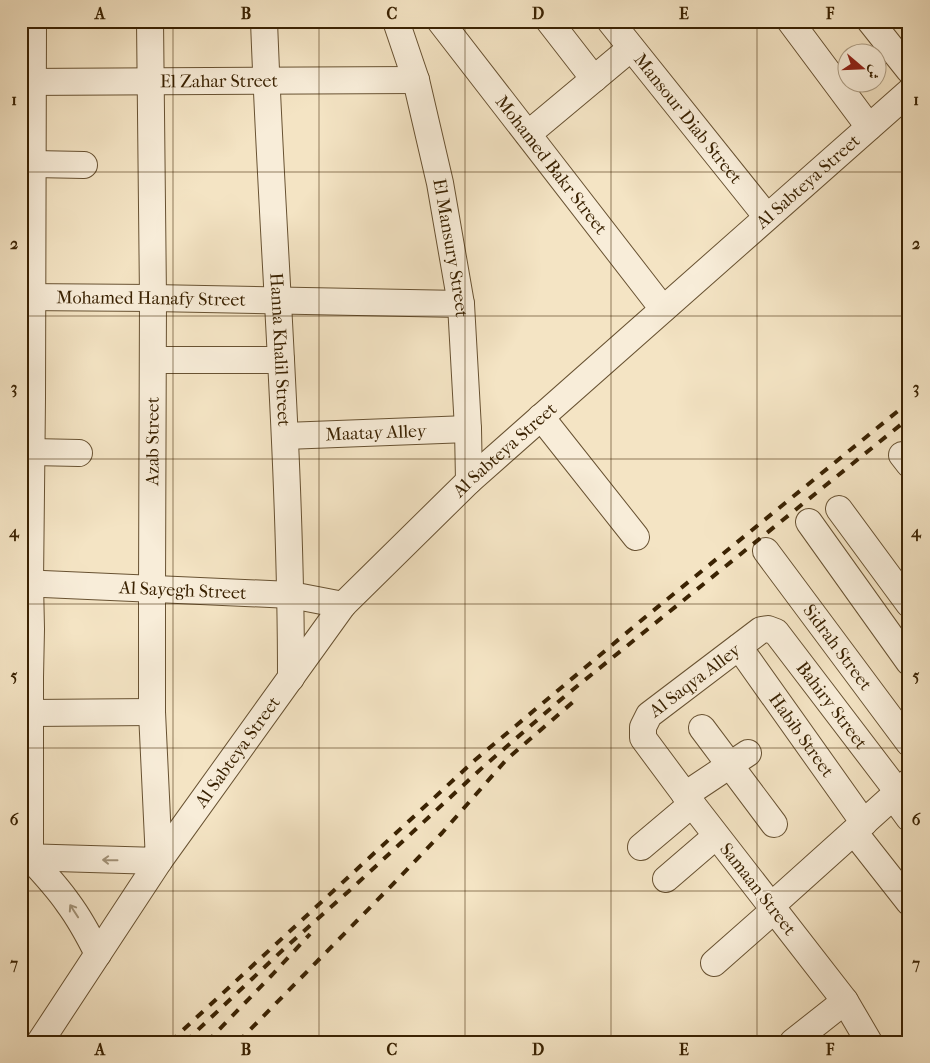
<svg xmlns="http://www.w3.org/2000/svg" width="930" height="1063" viewBox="0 0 930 1063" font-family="'IM FELL French Canon',Amiri,serif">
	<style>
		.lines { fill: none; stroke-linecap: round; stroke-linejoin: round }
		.minor-casing { stroke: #685232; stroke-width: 28 }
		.minor { stroke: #f8edd9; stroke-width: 26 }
		.rail { stroke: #3a2202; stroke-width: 4; stroke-dasharray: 9 9; stroke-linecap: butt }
		.oneway { stroke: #a29278 }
		.grid { fill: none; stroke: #3a2202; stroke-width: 1; stroke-opacity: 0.55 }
		.labels { text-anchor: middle; stroke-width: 4.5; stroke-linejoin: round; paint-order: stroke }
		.street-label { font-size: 18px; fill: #3a2202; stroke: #f8edd9 }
		.neatline { fill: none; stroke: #3a2202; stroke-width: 2 }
		.grid-label { font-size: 16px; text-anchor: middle; font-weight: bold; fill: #3a2202 }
	</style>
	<rect width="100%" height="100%" fill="#f4e4c4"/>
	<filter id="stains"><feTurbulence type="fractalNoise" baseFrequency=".004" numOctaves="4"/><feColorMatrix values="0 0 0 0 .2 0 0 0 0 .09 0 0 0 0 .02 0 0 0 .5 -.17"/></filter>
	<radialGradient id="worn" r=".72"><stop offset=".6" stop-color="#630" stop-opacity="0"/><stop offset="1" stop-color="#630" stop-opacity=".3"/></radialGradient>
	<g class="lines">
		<g class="minor-casing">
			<g id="minor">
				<path d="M 33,21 L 32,399 L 30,583 L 31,629 L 30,677 L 30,858 C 43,872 57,887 68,903 C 80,919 89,936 98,954"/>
				<path id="s1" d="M 264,21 C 272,240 291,459 291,678"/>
				<path id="s2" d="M 396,21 L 416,80 L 440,183 L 461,304 L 468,429 L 469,481"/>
				<path id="s3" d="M 440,21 L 663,309"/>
				<path d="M 549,21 L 594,79"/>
				<path id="s4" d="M 610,21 L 767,217"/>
				<path d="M 790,21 L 869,127"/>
				<path d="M 870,21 L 909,70"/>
				<path id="s5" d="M 21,82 L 416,80"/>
				<path d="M 528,134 L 631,48"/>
				<path d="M 34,164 L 84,165"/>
				<path id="s6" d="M 21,297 L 153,298 L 461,304"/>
				<path d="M 153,360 L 281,360"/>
				<path d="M 541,417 L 636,537"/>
				<path id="s7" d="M 285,436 L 468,429"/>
				<path d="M 32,452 L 79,453"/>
				<path d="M 902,455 L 909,464"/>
				<path d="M 839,509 L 909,604"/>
				<path d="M 809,522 L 909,662"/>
				<path id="s8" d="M 766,551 L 909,743"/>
				<path id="s9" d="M 21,583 L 291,595 L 343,605"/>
				<path id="s10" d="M 739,647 L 864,823"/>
				<path d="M 31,713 L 152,712"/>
				<path d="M 702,728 L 774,824"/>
				<path d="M 685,795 L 748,753"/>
				<path d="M 893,796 L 909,818"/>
				<path d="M 854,832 L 909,902"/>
				<path d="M 641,847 L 692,804"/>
				<path id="s11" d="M 21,857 L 159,861 L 152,712 L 152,589 L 153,298 L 150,21"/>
				<path d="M 666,879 L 716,836"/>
				<path d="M 771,906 L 909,782"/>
				<path d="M 714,963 L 774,910"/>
				<path id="s12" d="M 40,1042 L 159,861 L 343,605 L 469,481 L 909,92"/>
				<path d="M 793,1042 L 845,1001"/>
				<path id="s13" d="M 869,1042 L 845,1001 L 692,804 L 643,738 L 643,727 L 649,715 L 761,630 L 768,629 L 776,632 L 898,792"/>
			</g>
		</g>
		<use href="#minor" class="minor"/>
		<path class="rail" d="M 170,1042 L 475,760 L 643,619 L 909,402
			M 185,1042 L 287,946 L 349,891 L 483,767 L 565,696 L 909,418
			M 207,1042 L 272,975 L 310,934
			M 238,1042 L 398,879 L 442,833 L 507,759 L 573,702"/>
	</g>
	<defs><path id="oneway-shaft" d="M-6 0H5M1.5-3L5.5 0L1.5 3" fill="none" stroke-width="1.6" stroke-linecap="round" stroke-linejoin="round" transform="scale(1.25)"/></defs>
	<g class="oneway">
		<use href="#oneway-shaft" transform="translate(110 860) rotate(-179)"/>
		<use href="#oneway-shaft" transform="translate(74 911) rotate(-123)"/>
	</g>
	<path class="grid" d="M 173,21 L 173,1042M 319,21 L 319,1042M 465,21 L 465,1042M 611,21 L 611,1042M 757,21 L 757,1042M 21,172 L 909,172M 21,316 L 909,316M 21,459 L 909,459M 21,604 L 909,604M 21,748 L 909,748M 21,891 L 909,891"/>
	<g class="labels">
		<g class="street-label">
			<text dy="6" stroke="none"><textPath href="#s5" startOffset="198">El Zahar Street</textPath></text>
			<text dy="6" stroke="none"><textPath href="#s4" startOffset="125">Mansour Diab Street</textPath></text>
			<text dy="6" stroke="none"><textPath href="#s3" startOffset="182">Mohamed Bakr Street</textPath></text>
			<text dy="6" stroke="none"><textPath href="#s12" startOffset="1161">Al Sabteya Street</textPath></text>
			<text dy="6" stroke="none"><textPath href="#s2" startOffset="234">El Mansury Street</textPath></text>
			<text dy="6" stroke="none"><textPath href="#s6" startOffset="130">Mohamed Hanafy Street</textPath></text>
			<text dy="6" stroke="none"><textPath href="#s1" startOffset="329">Hanna Khalil Street</textPath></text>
			<text dy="6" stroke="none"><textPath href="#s7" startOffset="91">Maatay Alley</textPath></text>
			<text dy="6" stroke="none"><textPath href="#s11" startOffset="558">Azab Street</textPath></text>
			<text dy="6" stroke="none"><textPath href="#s12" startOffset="756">Al Sabteya Street</textPath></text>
			<text dy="6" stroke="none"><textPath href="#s9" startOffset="162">Al Sayegh Street</textPath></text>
			<text dy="6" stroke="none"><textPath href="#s8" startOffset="120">Sidrah Street</textPath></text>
			<text dy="6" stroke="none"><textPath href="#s13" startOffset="461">Al Saqya Alley</textPath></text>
			<text dy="6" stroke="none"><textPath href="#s13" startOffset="652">Bahiry Street</textPath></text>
			<text dy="6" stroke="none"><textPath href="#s10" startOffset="108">Habib Street</textPath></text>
			<text dy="6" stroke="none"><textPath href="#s12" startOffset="351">Al Sabteya Street</textPath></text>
			<text transform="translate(758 889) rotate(52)" y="6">Samaan Street</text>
		</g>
	</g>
	<rect width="930" height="1063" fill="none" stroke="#f4e4c4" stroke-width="55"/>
	<g transform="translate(862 68) rotate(109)"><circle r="24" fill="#f8edd9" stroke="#ac9c83"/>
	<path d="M0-4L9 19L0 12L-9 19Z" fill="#8f2418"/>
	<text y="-8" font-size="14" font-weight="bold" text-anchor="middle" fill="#3a2202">ش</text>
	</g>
	<rect x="28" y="28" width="874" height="1008" class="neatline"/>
	<g class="grid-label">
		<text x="100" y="19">A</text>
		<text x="246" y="19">B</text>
		<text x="392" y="19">C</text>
		<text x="538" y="19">D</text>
		<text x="684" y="19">E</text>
		<text x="830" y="19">F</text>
		<text x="14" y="105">1</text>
		<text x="916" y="105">1</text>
		<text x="14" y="249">2</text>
		<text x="916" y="249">2</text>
		<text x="14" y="393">3</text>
		<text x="916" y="393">3</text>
		<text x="14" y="537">4</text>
		<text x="916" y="537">4</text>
		<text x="14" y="681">5</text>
		<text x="916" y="681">5</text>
		<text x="14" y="825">6</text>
		<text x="916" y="825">6</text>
		<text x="14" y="969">7</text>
		<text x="916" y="969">7</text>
		<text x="100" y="1055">A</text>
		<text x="246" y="1055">B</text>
		<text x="392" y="1055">C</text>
		<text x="538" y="1055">D</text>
		<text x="684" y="1055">E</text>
		<text x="830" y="1055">F</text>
	</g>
	<rect width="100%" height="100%" filter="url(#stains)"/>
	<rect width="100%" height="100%" fill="url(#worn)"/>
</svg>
